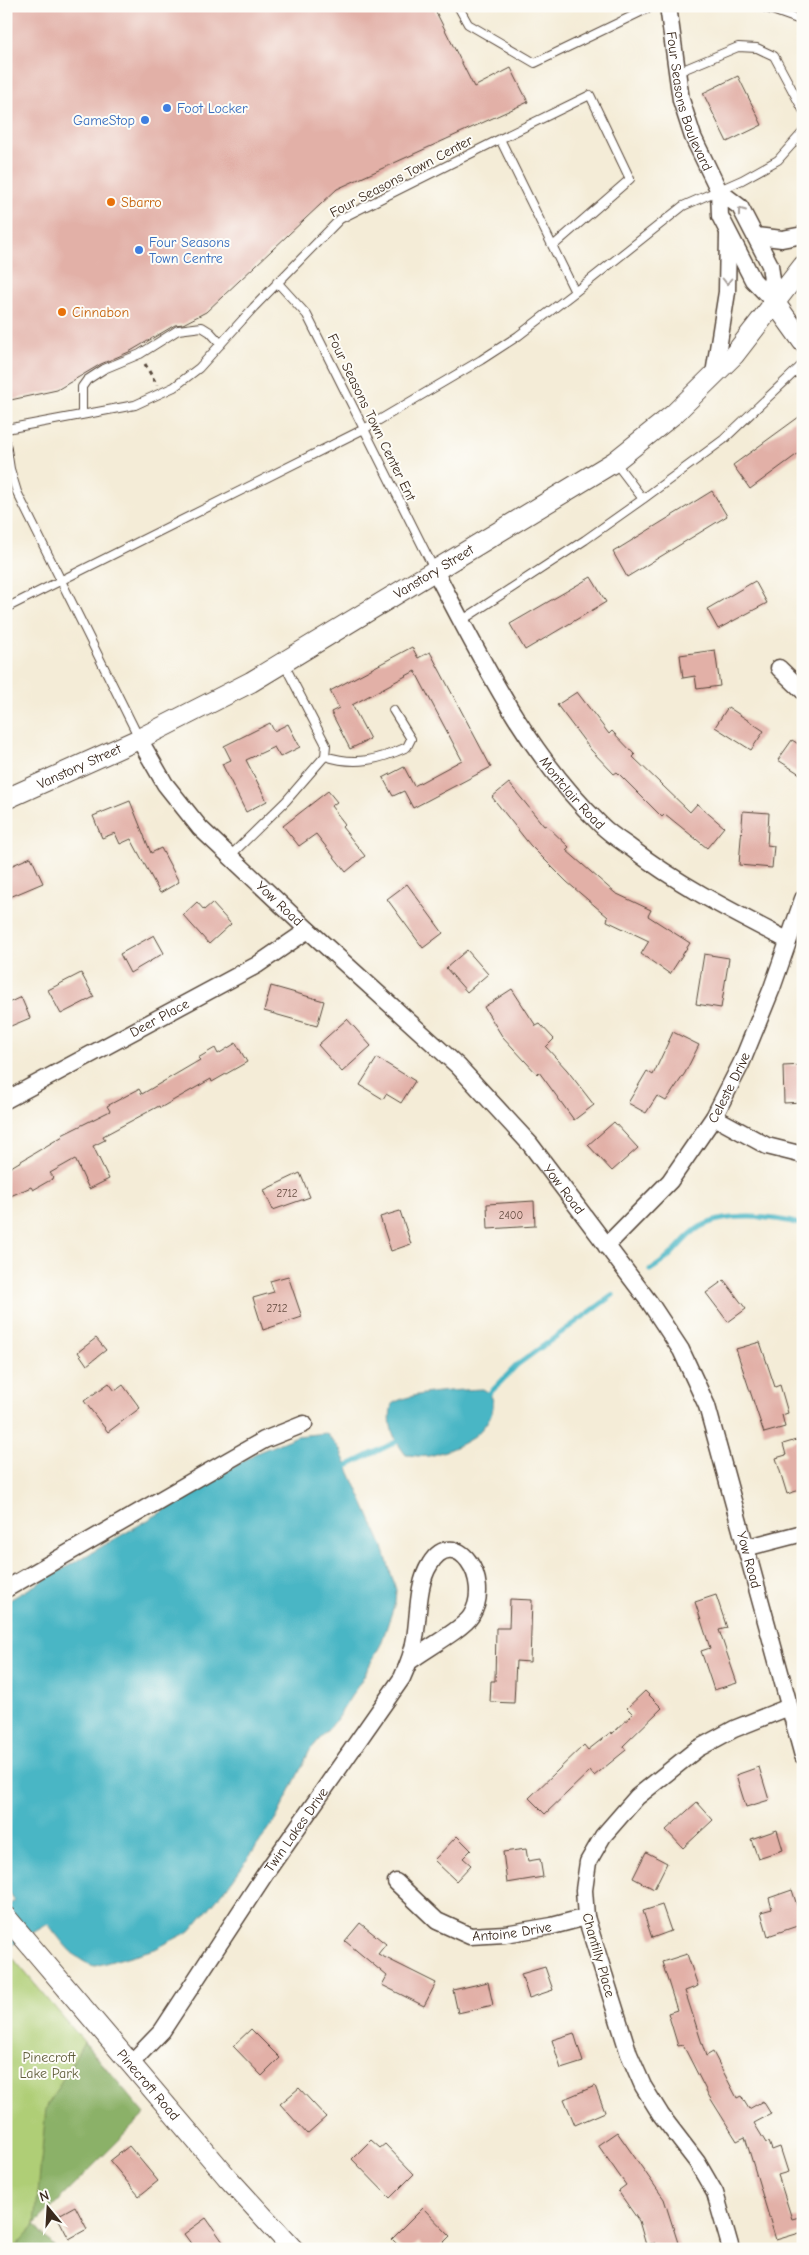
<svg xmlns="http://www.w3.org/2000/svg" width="809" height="2255" viewBox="0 0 809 2255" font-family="'Comic Neue',sans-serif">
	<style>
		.green { fill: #afce76; stroke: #757c4a }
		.forest { fill: #8bb167; stroke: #636e42 }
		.water { fill: #49b6c5; stroke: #427072 }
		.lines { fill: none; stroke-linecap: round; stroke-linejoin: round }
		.stream { stroke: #49b6c5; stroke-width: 5 }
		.building { fill: #e2b0a7 }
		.service-casing { stroke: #57473a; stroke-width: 10 }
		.minor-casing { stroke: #57473a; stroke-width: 19 }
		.tertiary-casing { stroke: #57473a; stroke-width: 22 }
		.path { stroke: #57473a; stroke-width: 3; stroke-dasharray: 4 4; stroke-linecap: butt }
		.service { stroke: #fff; stroke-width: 8 }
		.minor { stroke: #fff; stroke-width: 16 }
		.tertiary { stroke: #fff; stroke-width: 20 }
		.oneway { stroke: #a79f9a }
		.shop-dot { fill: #3f7fe0; stroke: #fdfcf7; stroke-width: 2 }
		.food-dot { fill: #e8710a; stroke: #fdfcf7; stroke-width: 2 }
		.labels { text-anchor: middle; stroke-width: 4; stroke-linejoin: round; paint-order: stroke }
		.number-label { font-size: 11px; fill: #654c40 }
		.street-label { font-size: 14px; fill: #3b2a1e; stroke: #fdfcf7 }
		.shop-label { font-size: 14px; fill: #366cbe; stroke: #fdfcf7; text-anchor: start }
		.food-label { font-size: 14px; fill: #c56008; stroke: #fdfcf7; text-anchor: start }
		.park-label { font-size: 14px; fill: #5e5b38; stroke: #fdfcf7 }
	</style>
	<rect width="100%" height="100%" fill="#fdfcf7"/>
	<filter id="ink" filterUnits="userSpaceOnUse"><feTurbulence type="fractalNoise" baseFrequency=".02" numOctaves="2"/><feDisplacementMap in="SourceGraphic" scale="10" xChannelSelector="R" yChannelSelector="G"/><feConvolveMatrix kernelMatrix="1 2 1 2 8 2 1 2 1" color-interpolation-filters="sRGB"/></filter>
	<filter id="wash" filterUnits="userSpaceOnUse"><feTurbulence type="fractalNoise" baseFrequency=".0096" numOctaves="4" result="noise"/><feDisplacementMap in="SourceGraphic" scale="20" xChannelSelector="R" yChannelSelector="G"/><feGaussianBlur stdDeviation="1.12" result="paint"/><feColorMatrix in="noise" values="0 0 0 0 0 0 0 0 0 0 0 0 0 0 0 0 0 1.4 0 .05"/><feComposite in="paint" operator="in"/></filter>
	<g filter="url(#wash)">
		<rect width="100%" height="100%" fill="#f4ecd7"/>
		<path class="green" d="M 6,1950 L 107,2069 L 35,2225 L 56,2249 L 6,2249 Z"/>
		<path class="forest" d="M 84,2042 L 145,2114 L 35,2224 L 56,2249 L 13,2249 L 35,2225 L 46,2108 Z"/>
		<path class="water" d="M 483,1389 C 505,1400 487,1427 472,1438 C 462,1445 444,1452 433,1455 C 425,1458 414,1455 406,1455 C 393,1439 387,1424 392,1404 C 409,1392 461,1390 483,1389 Z
			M 326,1433 L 339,1448 L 383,1547 L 396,1590 L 395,1603 L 381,1644 L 361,1681 L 334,1723 L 310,1750 L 276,1819 L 232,1881 L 190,1931 L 155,1949 L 95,1966 C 74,1961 61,1940 48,1924 L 12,1945 L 6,1939 L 6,1906 L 15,1901 L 6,1887 L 6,1602 L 179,1502 L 254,1454 L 297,1436 Z"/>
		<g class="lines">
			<path class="stream" d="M 650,1270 C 655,1267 661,1263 666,1259 C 678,1249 686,1235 700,1227 C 727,1212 774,1216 803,1225
				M 485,1395 L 490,1393 L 517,1365 L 613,1295
				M 345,1471 L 347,1466 L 400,1440"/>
		</g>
		<g id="blocks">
			<path class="building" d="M 6,6 L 433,6 L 474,87 L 511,68 L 528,102 L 337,189 L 206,312 L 183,324 L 175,325 L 129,352 L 101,364 L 57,390 L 6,401 Z
				M 738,76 L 762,125 L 727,142 L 703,93 Z
				M 803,414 L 803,450 L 750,489 L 733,465 Z
				M 712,491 L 727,516 L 627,577 L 613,552 Z
				M 591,577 L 606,602 L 525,650 L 510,624 Z
				M 755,581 L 767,603 L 718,629 L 707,609 Z
				M 412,647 L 418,658 L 430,652 L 491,767 L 413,808 L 404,791 L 393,796 L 383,778 L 404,767 L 414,786 L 462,760 L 415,671 L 352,705 L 370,739 L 350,749 L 331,712 L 339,708 L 330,691 Z
				M 715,650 L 720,686 L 697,689 L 695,676 L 683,678 L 680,655 Z
				M 577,692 L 609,734 L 612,731 L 635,755 L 633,757 L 690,812 L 697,804 L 724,827 L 707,848 L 665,814 L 662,817 L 617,772 L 614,774 L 591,750 L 557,705 Z
				M 728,707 L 764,731 L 751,750 L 715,727 Z
				M 270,723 L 274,731 L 288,724 L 300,747 L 280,757 L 274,747 L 246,760 L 267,801 L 246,812 L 222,764 L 231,760 L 224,746 Z
				M 792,740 L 803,747 L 803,776 L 778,760 Z
				M 509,783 L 544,826 L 546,825 L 569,847 L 566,850 L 615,893 L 651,910 L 648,916 L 690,943 L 670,974 L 641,954 L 649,941 L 607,921 L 608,917 L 567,882 L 530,845 L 492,797 Z
				M 328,791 L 337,802 L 331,806 L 345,824 L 342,827 L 365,856 L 346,872 L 316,834 L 299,846 L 283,826 Z
				M 130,801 L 151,853 L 161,848 L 179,882 L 160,893 L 131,839 L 120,844 L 115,833 L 102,838 L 93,816 Z
				M 743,811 L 769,813 L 767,845 L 774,846 L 772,868 L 739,865 Z
				M 31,857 L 43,883 L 10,897 L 6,887 L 6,868 Z
				M 407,884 L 443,933 L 423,948 L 387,899 Z
				M 197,902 L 204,910 L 212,903 L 231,924 L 209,944 L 183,915 Z
				M 154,935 L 164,953 L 130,973 L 120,954 Z
				M 467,950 L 488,974 L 467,992 L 446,968 Z
				M 704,954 L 729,958 L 721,1008 L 696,1004 Z
				M 81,973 L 94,997 L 61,1014 L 48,990 Z
				M 271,986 L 324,1001 L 317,1026 L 264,1011 Z
				M 512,989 L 536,1026 L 540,1024 L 554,1039 L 546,1047 L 567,1070 L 594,1105 L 574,1120 L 539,1072 L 537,1074 L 502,1036 L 484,1007 Z
				M 21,997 L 30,1018 L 6,1028 L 6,1004 Z
				M 347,1019 L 371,1046 L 342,1072 L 318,1045 Z
				M 673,1032 L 699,1045 L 685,1073 L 666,1101 L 657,1096 L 646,1113 L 628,1103 L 647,1071 L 653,1075 Z
				M 236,1043 L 247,1062 L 212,1082 L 211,1079 L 160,1108 L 159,1106 L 103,1136 L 105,1140 L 93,1146 L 109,1179 L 89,1189 L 75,1159 L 50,1173 L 54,1178 L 33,1190 L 31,1187 L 6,1198 L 6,1170 L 63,1136 L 62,1135 L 110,1111 L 107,1106 L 139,1089 L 142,1094 L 200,1060 L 198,1058 L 215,1048 L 218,1054 Z
				M 377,1058 L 415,1081 L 401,1103 L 386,1094 L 383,1099 L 360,1085 Z
				M 803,1065 L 803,1102 L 784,1103 L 783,1066 Z
				M 614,1122 L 638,1148 L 612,1171 L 588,1145 Z
				M 300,1173 L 310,1197 L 273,1210 L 264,1190 Z
				M 534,1201 L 535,1226 L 488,1229 L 487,1204 Z
				M 400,1211 L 411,1244 L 391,1251 L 380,1217 Z
				M 288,1276 L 302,1317 L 263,1330 L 253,1298 L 274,1292 L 270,1281 Z
				M 724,1280 L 746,1309 L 728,1322 L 706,1293 Z
				M 96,1338 L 106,1350 L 87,1365 L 78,1352 Z
				M 760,1342 L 775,1387 L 780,1385 L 788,1413 L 782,1415 L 785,1427 L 764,1433 L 736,1349 Z
				M 109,1383 L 115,1391 L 123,1385 L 140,1408 L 108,1432 L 84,1401 Z
				M 803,1438 L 803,1489 L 787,1494 L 776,1458 L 786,1455 L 783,1444 Z
				M 716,1595 L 727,1628 L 719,1630 L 737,1683 L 714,1690 L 701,1651 L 710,1648 L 695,1602 Z
				M 510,1599 L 532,1600 L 530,1662 L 516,1661 L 514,1703 L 490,1702 L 491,1681 L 495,1681 L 496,1628 L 509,1628 Z
				M 645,1691 L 662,1708 L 623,1746 L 626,1750 L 594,1776 L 590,1771 L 545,1814 L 529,1798 L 584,1745 L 588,1750 L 611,1732 L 612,1734 L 633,1714 L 627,1708 Z
				M 759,1767 L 769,1800 L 746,1807 L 736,1775 Z
				M 697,1802 L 713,1820 L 683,1848 L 666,1830 Z
				M 777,1830 L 783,1850 L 758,1858 L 751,1839 Z
				M 457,1836 L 471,1850 L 463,1858 L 471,1865 L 456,1881 L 434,1860 Z
				M 526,1849 L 528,1861 L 540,1859 L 543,1877 L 507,1883 L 503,1852 Z
				M 646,1852 L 667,1863 L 654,1889 L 633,1878 Z
				M 792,1890 L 803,1924 L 768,1936 L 761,1912 L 772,1909 L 769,1898 Z
				M 662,1905 L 671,1931 L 652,1938 L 643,1911 Z
				M 360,1923 L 386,1944 L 378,1954 L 436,1983 L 424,2006 L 382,1985 L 387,1976 L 345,1941 Z
				M 687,1954 L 698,1986 L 685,1991 L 706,2056 L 713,2052 L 737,2098 L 741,2096 L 749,2109 L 763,2101 L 771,2114 L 754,2123 L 766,2143 L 769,2142 L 772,2150 L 780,2147 L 788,2172 L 778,2175 L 792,2219 L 803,2216 L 803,2232 L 776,2240 L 745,2137 L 737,2141 L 709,2096 L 683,2045 L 678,2046 L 668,2013 L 677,2010 L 662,1962 Z
				M 545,1967 L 553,1990 L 529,1998 L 521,1974 Z
				M 488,1982 L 493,2005 L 458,2013 L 453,1990 Z
				M 251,2029 L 280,2058 L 262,2076 L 233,2046 Z
				M 574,2033 L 583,2062 L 561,2069 L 552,2040 Z
				M 595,2086 L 605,2112 L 575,2125 L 564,2099 Z
				M 299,2088 L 326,2117 L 307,2134 L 280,2104 Z
				M 617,2132 L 664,2199 L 680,2249 L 657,2249 L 655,2243 L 646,2245 L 639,2221 L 618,2191 L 626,2185 L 598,2145 Z
				M 371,2140 L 380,2148 L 385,2144 L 414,2174 L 390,2198 L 352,2159 Z
				M 129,2146 L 158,2181 L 139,2196 L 110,2161 Z
				M 75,2206 L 87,2229 L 69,2239 L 57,2216 Z
				M 423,2208 L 450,2236 L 437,2249 L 425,2249 L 419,2242 L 412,2249 L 402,2249 L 392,2239 Z
				M 206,2218 L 228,2249 L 195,2249 L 184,2234 Z"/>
		</g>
	</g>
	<g filter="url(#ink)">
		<use href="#blocks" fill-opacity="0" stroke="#57473a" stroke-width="1"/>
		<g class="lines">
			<g class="service-casing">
				<path id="service" d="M 458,6 L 468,24 L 535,63 L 653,6
					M 761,6 L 803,21
					M 678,72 L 738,47 L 757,48 L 774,56 L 803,110
					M 500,139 L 590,95 L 630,179 L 553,246
					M 277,282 L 307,315 L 434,569
					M 82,415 L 82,387 L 87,380 L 104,369 L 140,354 L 178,330 L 202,327 L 210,332 L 221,344
					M 6,429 L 135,405 L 174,387 L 199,368 L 254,307 L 340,219 L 500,139 L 575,292 L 683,206 L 742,180 L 778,160 L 803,132
					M 6,443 L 10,469 L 17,492 L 139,738
					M 643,499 L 723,440 L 803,364
					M 6,608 L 364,429 L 481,360 L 518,336 L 575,292
					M 461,621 L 585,540 L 643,499 L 615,462
					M 325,756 C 355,766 379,760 407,747 L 411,739 L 393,710
					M 230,856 L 286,801 L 325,756 L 326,745 L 284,664"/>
			</g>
			<g class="minor-casing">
				<g id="minor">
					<path id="s1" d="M 668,6 L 681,100 L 693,137 L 719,191 L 720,216 L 753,280 L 775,303"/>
					<path d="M 719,191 L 740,207 L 770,265 L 775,303"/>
					<path d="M 756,236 L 782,239 L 803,235"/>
					<path d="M 714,374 L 727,292 L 728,234"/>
					<path id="s2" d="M 434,569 C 482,660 526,753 601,825 C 610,834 621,841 631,848 C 679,885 733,912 787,940"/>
					<path d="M 779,668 L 803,691"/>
					<path id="s3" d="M 139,739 L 165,784 L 200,828 L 308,930 L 458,1066 L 530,1144 L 650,1303 L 681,1350 L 707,1406 L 803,1756"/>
					<path id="s4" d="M 6,1100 L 257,965 L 308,930"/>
					<path d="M 714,1117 L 767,1146 L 803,1155"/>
					<path id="s5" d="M 606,1246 L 670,1181 L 714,1117 L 741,1064 L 772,988 L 803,899"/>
					<path d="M 745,1548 L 803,1533"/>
					<path d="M 6,1589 L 222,1464 L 264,1440 L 304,1424"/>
					<path id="s6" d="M 396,1882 L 437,1921 L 470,1936 L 505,1934 L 552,1926 L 586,1917"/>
					<path id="s7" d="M 132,2062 L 162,2031 L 265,1874 L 402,1678 C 408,1665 413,1653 415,1638 C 419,1615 417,1584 430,1564 C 455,1523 494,1580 471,1616 C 463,1629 424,1650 410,1661"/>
					<path d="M 731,2249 L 715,2193 L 697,2162 L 661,2115 L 643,2086 L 629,2054 L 586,1917 L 584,1890 L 588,1862 L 603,1836 L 637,1797 L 697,1749 L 734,1729 L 789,1707"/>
				</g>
			</g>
			<g class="tertiary-casing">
				<g id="tertiary">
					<path d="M 775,303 L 803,342"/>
					<path id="s8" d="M 6,799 L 139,739 L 251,682 L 614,462 L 674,414 L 734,355 L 803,266"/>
					<path id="s9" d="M 6,1917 L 227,2177 L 293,2249"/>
				</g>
			</g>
			<path class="path" d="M 145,364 L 157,385"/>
			<use href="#service" class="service"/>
			<use href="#minor" class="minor"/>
			<use href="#tertiary" class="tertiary"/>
		</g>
		<defs><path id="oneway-chevron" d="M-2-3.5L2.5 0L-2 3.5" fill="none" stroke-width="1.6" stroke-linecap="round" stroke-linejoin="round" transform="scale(1.25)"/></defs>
		<g class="oneway">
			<use href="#oneway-chevron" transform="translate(741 211) rotate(-126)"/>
			<use href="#oneway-chevron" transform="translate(727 281) rotate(90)"/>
		</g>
	</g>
	<g class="shop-dot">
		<circle cx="167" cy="108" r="5"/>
		<circle cx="145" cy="120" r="5"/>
		<circle cx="139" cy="250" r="5"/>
	</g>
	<g class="food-dot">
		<circle cx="111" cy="202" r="5"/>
		<circle cx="62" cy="312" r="5"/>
	</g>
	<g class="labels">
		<g class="number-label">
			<text x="287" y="1197">2712</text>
			<text x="511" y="1219">2400</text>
			<text x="277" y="1312">2712</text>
		</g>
		<g class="street-label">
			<text dy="5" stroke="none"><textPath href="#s1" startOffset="98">Four Seasons Boulevard</textPath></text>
			<text transform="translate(401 176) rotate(-28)" y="5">Four Seasons Town Center</text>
			<text transform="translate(372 417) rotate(64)" y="5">Four Seasons Town Center Ent</text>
			<text dy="5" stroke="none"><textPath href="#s8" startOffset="485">Vanstory Street</textPath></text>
			<text dy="5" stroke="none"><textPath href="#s8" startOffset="80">Vanstory Street</textPath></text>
			<text dy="5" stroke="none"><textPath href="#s2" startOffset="264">Montclair Road</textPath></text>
			<text dy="5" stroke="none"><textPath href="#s3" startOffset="218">Yow Road</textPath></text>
			<text dy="5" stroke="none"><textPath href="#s4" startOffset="174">Deer Place</textPath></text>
			<text dy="5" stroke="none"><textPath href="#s5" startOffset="202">Celeste Drive</textPath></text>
			<text dy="5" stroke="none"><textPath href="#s3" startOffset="622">Yow Road</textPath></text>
			<text dy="5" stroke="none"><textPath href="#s3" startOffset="1042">Yow Road</textPath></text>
			<text dy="5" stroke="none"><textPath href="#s7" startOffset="285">Twin Lakes Drive</textPath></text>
			<text dy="5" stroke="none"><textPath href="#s6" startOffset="135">Antoine Drive</textPath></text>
			<text transform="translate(599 1955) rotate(74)" y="5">Chantilly Place</text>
			<text dy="5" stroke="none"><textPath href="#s9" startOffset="220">Pinecroft Road</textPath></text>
		</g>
		<g class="shop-label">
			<text x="177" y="113">Foot Locker</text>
			<text x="135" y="125" text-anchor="end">GameStop</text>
			<text x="149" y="247">Four Seasons<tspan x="149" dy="16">Town Centre</tspan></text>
		</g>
		<g class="food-label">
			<text x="121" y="207">Sbarro</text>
			<text x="72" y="317">Cinnabon</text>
		</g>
		<g class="park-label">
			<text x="49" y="2062">Pinecroft<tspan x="49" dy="16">Lake Park</tspan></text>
		</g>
	</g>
	<rect width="809" height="2255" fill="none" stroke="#fdfcf7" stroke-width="25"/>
	<g transform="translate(48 2208) rotate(342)" stroke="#fdfcf7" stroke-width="4" paint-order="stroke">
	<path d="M0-4L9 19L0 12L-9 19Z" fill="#3b2a1e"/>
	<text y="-8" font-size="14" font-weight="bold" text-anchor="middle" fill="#3b2a1e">N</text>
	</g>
</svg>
